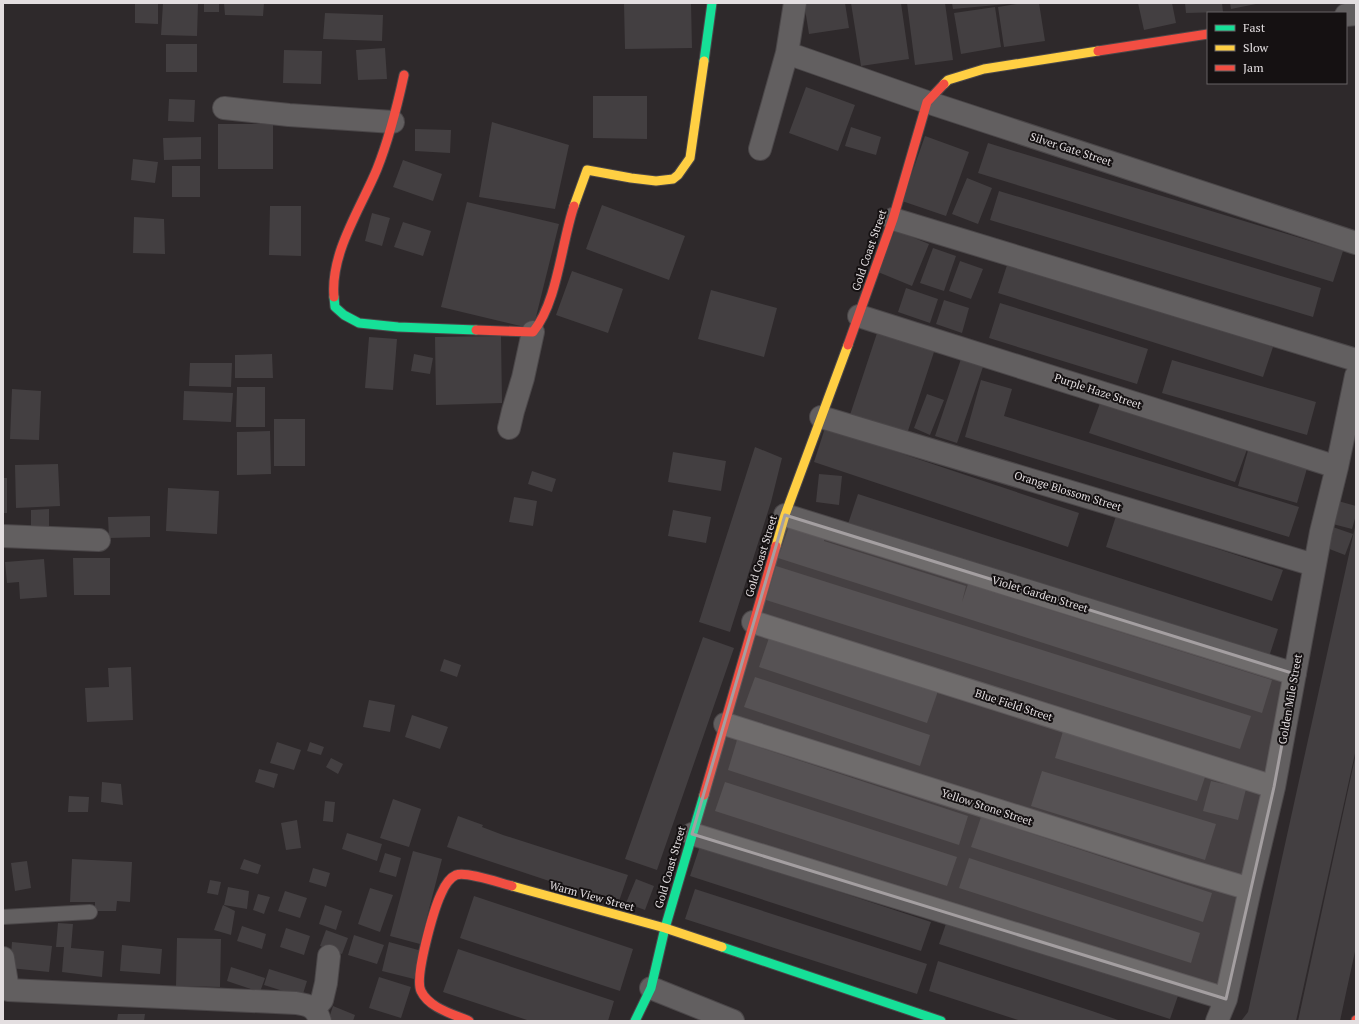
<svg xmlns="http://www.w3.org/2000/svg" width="1359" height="1024" viewBox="0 0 1359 1024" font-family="'PT Serif',serif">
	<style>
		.building { fill: #433f41 }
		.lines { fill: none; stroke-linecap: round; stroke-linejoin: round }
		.lane-casing { stroke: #4b4749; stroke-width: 16 }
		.street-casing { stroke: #4b4749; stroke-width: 24 }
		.fast-casing { stroke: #4b4749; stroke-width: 11 }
		.slow-casing { stroke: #4b4749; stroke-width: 11 }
		.jam-casing { stroke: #4b4749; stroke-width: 11 }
		.lane { stroke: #625f60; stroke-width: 14 }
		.street { stroke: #625f60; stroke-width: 22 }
		.fast { stroke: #16e098; stroke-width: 9 }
		.slow { stroke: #ffcf43; stroke-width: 9 }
		.jam { stroke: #f24e42; stroke-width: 9 }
		.marked { fill: #a49fa1; fill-opacity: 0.2; stroke: #a49fa1; stroke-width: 3; stroke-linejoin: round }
		.labels { text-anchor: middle; stroke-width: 4; stroke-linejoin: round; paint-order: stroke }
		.street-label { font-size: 11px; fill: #e3dee0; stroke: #151112 }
	</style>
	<rect width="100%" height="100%" fill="#2e292b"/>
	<path class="building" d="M 135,3 L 158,3 L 158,24 L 135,23 Z
		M 163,3 L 198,3 L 197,36 L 161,35 Z
		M 204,3 L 219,3 L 219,12 L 204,12 Z
		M 224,3 L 264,3 L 263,16 L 225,15 Z
		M 624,3 L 691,3 L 692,48 L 625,49 Z
		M 804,3 L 845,3 L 849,28 L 809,34 Z
		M 851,3 L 901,3 L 909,59 L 861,66 Z
		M 907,3 L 945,3 L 953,60 L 915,65 Z
		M 952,3 L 1008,3 L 1008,4 L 953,9 Z
		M 1022,3 L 1039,3 L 1045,41 L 1004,47 L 998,7 Z
		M 1138,3 L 1172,3 L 1176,23 L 1144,30 Z
		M 1185,3 L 1222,3 L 1223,12 L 1186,13 Z
		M 1230,3 L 1256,3 L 1256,4 L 1231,9 Z
		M 995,7 L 1001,47 L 961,54 L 954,13 Z
		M 325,13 L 383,15 L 382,41 L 323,39 Z
		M 166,44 L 197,44 L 197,72 L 166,72 Z
		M 385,48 L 387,79 L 358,80 L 356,50 Z
		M 284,50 L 322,51 L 321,84 L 283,83 Z
		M 806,87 L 855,105 L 838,151 L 789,133 Z
		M 593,96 L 647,96 L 647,139 L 593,138 Z
		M 169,99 L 195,100 L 194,122 L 168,121 Z
		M 492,122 L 569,145 L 555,209 L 479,197 Z
		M 218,124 L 273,124 L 273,169 L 218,169 Z
		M 851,127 L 881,137 L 876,155 L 845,146 Z
		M 415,129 L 451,130 L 450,153 L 415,151 Z
		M 925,136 L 969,152 L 946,216 L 902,201 Z
		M 201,137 L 201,159 L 164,160 L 163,138 Z
		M 988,143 L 1343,251 L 1333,282 L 978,173 Z
		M 133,159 L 158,162 L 155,183 L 131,180 Z
		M 403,160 L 442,174 L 433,201 L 393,187 Z
		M 172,166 L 200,166 L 200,197 L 172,197 Z
		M 967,178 L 992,188 L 978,224 L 952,214 Z
		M 999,191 L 1321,288 L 1313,317 L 990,220 Z
		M 467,202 L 559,224 L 533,329 L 441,307 Z
		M 602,205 L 685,236 L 669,280 L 586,249 Z
		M 270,206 L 301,206 L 301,256 L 269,255 Z
		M 372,213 L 390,218 L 382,246 L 365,241 Z
		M 134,217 L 164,219 L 165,254 L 133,253 Z
		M 403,222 L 431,231 L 423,256 L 394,247 Z
		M 895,230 L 929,244 L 912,286 L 878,272 Z
		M 933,248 L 956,256 L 944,291 L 920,283 Z
		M 960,261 L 983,269 L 971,299 L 949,291 Z
		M 1008,262 L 1273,347 L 1263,377 L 998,293 Z
		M 572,271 L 623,289 L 608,333 L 556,315 Z
		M 906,288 L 938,299 L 930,323 L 898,312 Z
		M 711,290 L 777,308 L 764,357 L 698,339 Z
		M 944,300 L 969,308 L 962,333 L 936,324 Z
		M 1000,303 L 1148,349 L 1137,384 L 989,338 Z
		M 878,330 L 935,349 L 906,437 L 849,418 Z
		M 501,336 L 502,403 L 436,405 L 435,337 Z
		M 369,337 L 397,339 L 393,390 L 365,388 Z
		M 963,353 L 985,361 L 957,443 L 935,436 Z
		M 272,354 L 273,378 L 235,378 L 235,355 Z
		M 414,354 L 433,358 L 430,374 L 411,371 Z
		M 1172,360 L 1316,402 L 1307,435 L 1162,393 Z
		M 190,363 L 232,363 L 231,387 L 189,386 Z
		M 981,380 L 1012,389 L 1004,416 L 1299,507 L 1289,537 L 965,437 Z
		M 237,387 L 265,387 L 265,427 L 236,427 Z
		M 12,389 L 41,391 L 39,440 L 10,439 Z
		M 184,391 L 233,393 L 231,422 L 183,420 Z
		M 927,394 L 944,400 L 930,435 L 914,428 Z
		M 1103,395 L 1249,444 L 1235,482 L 1089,433 Z
		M 274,419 L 305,419 L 305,466 L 274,466 Z
		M 825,428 L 1079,513 L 1068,547 L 814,462 Z
		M 270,431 L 271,474 L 237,475 L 237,432 Z
		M 755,447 L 782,458 L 771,502 L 730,632 L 699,622 Z
		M 1249,447 L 1308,465 L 1297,503 L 1238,486 Z
		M 673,452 L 726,461 L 721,491 L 668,482 Z
		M 58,464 L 60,506 L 16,508 L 15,465 Z
		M 532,471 L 556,479 L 552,492 L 528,484 Z
		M 819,474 L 842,476 L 839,505 L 816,502 Z
		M 3,478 L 7,478 L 7,513 L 3,513 Z
		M 168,488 L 219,491 L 217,534 L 166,531 Z
		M 858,494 L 1278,629 L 1268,660 L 848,524 Z
		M 514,497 L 537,501 L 533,526 L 509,522 Z
		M 1331,499 L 1356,506 L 1356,515 L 1352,529 L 1325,522 Z
		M 49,509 L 49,526 L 31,527 L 31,510 Z
		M 673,510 L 711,517 L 706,543 L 668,536 Z
		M 150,516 L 150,537 L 109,538 L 108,517 Z
		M 1116,516 L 1283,570 L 1272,601 L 1106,547 Z
		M 1327,525 L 1353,534 L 1345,555 L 1319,545 Z
		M 789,526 L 825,537 L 824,541 L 966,586 L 962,602 L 968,584 L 1272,680 L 1262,713 L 778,558 Z
		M 1355,527 L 1356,749 L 1296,1021 L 1241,1021 L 1248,1012 Z
		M 73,558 L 110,558 L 110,595 L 74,595 Z
		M 44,559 L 47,597 L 20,599 L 19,582 L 7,583 L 5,562 Z
		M 776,566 L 1251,716 L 1240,749 L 766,600 Z
		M 770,635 L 938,691 L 927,723 L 759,667 Z
		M 703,637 L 734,648 L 657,870 L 625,859 Z
		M 444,659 L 461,665 L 457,677 L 440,671 Z
		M 131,667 L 133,720 L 87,722 L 85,688 L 109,687 L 108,668 Z
		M 755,677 L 930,735 L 920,766 L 744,707 Z
		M 369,700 L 395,705 L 390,732 L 363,727 Z
		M 412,715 L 448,727 L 440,749 L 405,737 Z
		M 1064,728 L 1207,771 L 1197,801 L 1055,758 Z
		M 737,740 L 968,816 L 959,845 L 728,770 Z
		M 277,742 L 301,750 L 294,770 L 270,763 Z
		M 310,742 L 324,747 L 321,755 L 307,751 Z
		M 331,758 L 343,764 L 338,774 L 326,767 Z
		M 1355,758 L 1356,947 L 1346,993 L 1340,1021 L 1298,1021 Z
		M 259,769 L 278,774 L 274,788 L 255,782 Z
		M 1042,771 L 1216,824 L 1205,860 L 1031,806 Z
		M 1211,781 L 1246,789 L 1238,820 L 1203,811 Z
		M 102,782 L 121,784 L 123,805 L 101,802 Z
		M 725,782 L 957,857 L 947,886 L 715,811 Z
		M 69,796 L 89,797 L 88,812 L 68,812 Z
		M 393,799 L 421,809 L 409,847 L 380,838 Z
		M 325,801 L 335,802 L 333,822 L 323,821 Z
		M 458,816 L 483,825 L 482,827 L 503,835 L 628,875 L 618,904 L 447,847 Z
		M 981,817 L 1212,893 L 1203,922 L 971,847 Z
		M 297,820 L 301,848 L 286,850 L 281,823 Z
		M 347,833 L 382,844 L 377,861 L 342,849 Z
		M 700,846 L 931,922 L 921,951 L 690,876 Z
		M 413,851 L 442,859 L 420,944 L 390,936 Z
		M 385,853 L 401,858 L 396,877 L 379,872 Z
		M 969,858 L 1200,933 L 1191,963 L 959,888 Z
		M 72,859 L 132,862 L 130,902 L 117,901 L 116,911 L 95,911 L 95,902 L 70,902 Z
		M 244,859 L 261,865 L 258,874 L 240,869 Z
		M 27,861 L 31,888 L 15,891 L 11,863 Z
		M 313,868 L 330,873 L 326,887 L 309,882 Z
		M 636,879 L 654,886 L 645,910 L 626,903 Z
		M 210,880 L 221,882 L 218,895 L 207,893 Z
		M 228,887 L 249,891 L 247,909 L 224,905 Z
		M 370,888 L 393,895 L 380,932 L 358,924 Z
		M 695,889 L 927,964 L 917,994 L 685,919 Z
		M 285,891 L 307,898 L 300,918 L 278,911 Z
		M 258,894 L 270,897 L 264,914 L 253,910 Z
		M 474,896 L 633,949 L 620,991 L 460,938 Z
		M 223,905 L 235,911 L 231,935 L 214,930 Z
		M 325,905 L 342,911 L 336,930 L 319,924 Z
		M 949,915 L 1180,990 L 1170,1019 L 939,944 Z
		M 58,923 L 73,924 L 71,948 L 104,951 L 102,977 L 62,972 L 64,947 L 56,947 Z
		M 242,926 L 266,934 L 262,949 L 237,941 Z
		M 286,928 L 310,936 L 304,955 L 280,947 Z
		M 326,930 L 348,938 L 342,954 L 320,946 Z
		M 354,935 L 384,945 L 377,964 L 348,955 Z
		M 177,938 L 221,939 L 220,987 L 176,986 Z
		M 12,942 L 52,946 L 49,972 L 10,968 Z
		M 389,942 L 422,951 L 414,979 L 382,971 Z
		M 122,945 L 162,949 L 160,974 L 120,971 Z
		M 458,949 L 614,1001 L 608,1021 L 530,1021 L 443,992 Z
		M 938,961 L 1092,1011 L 1121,1021 L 1021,1021 L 929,991 Z
		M 231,967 L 265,978 L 260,992 L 227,981 Z
		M 269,969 L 307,981 L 302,997 L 264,985 Z
		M 379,977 L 411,987 L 401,1018 L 369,1008 Z
		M 333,1006 L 355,1015 L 353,1021 L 328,1021 Z
		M 118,1014 L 145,1014 L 144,1021 L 117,1021 Z"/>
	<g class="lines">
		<g class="lane-casing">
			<path id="lane" d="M 3,917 L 90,912"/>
		</g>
		<g class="street-casing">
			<path id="street" d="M 1346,15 L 1356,14
				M 787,53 L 927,102 L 1356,243
				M 224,108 L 289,115 L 393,122
				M 760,149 L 787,53 L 795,3
				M 893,219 L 1356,360
				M 859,316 L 1337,467
				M 821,417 L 1314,565
				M 509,428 L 513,411 L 523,378 L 533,332
				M 785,515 L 1295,674
				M 3,536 L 99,540
				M 753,622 L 1274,787
				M 725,724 L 1186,870 L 1250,889
				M 692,834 L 1226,999
				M 3,958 L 8,990 L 296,1003 C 309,1005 316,1007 320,1021
				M 651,988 L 733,1021
				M 314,1009 L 322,1000 L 326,983 L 329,956
				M 1217,1021 L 1226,999 L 1250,889 L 1274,787 L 1321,532 L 1337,467 L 1356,376"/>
		</g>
		<g class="fast-casing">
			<path id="fast" d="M 704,61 L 712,3
				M 334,297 L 335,307 L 344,315 L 359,323 L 398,327 L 476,330
				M 722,947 L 941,1021
				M 635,1021 L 651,988 L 665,928 L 704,795"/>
		</g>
		<g class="slow-casing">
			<path id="slow" d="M 944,84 L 948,80 L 984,69 L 1098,51
				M 574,206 L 587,170 L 631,178 L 656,181 L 673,179 L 678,175 L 690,158 L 704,61
				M 776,546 L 785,515 L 848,345
				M 512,886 L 665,928 L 722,947"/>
		</g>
		<g class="jam-casing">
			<path id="jam" d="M 1098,51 L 1208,34
				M 334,297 C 330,253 361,208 377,169 C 389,139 397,107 404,75
				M 476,330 L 533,332 C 558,301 561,244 574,206
				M 848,345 L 893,219 L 927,102 L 944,84
				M 704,795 L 776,546
				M 1356,1020 L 1356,1021
				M 469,1021 C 453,1014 429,1008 421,991 C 414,977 434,909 441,894 C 444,887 449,878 456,875 C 466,871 500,883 512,886"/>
		</g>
		<use href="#lane" class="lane"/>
		<use href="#street" class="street"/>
		<use href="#fast" class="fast"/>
		<use href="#slow" class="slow"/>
		<use href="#jam" class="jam"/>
	</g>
	<path class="marked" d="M 785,515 L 1295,674 L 1274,787 L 1226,999 L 692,834 Z"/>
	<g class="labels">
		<g class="street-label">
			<text transform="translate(1071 149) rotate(18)" y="4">Silver Gate Street</text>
			<text transform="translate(869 250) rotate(-71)" y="4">Gold Coast Street</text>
			<text transform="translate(1098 391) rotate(18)" y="4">Purple Haze Street</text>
			<text transform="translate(1068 491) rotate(17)" y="4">Orange Blossom Street</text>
			<text transform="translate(761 556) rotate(-73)" y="4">Gold Coast Street</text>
			<text transform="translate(1040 594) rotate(17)" y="4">Violet Garden Street</text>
			<text transform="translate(1290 699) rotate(-80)" y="4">Golden Mile Street</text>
			<text transform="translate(1014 705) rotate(18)" y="4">Blue Field Street</text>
			<text transform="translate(987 807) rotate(18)" y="4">Yellow Stone Street</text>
			<text transform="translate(670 867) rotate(-74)" y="4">Gold Coast Street</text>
			<text transform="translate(592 896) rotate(15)" y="4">Warm View Street</text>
		</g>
	</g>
	<rect width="1359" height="1024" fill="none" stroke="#e3dee0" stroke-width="8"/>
	<rect x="1207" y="12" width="140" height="72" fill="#151112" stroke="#676364"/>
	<rect x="1215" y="25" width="20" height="6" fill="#16e098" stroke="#676364"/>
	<text x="1243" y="32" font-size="12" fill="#e3dee0">Fast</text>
	<rect x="1215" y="45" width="20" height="6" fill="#ffcf43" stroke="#676364"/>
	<text x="1243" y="52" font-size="12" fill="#e3dee0">Slow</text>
	<rect x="1215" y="65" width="20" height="6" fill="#f24e42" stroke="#676364"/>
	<text x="1243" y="72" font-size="12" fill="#e3dee0">Jam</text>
</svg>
